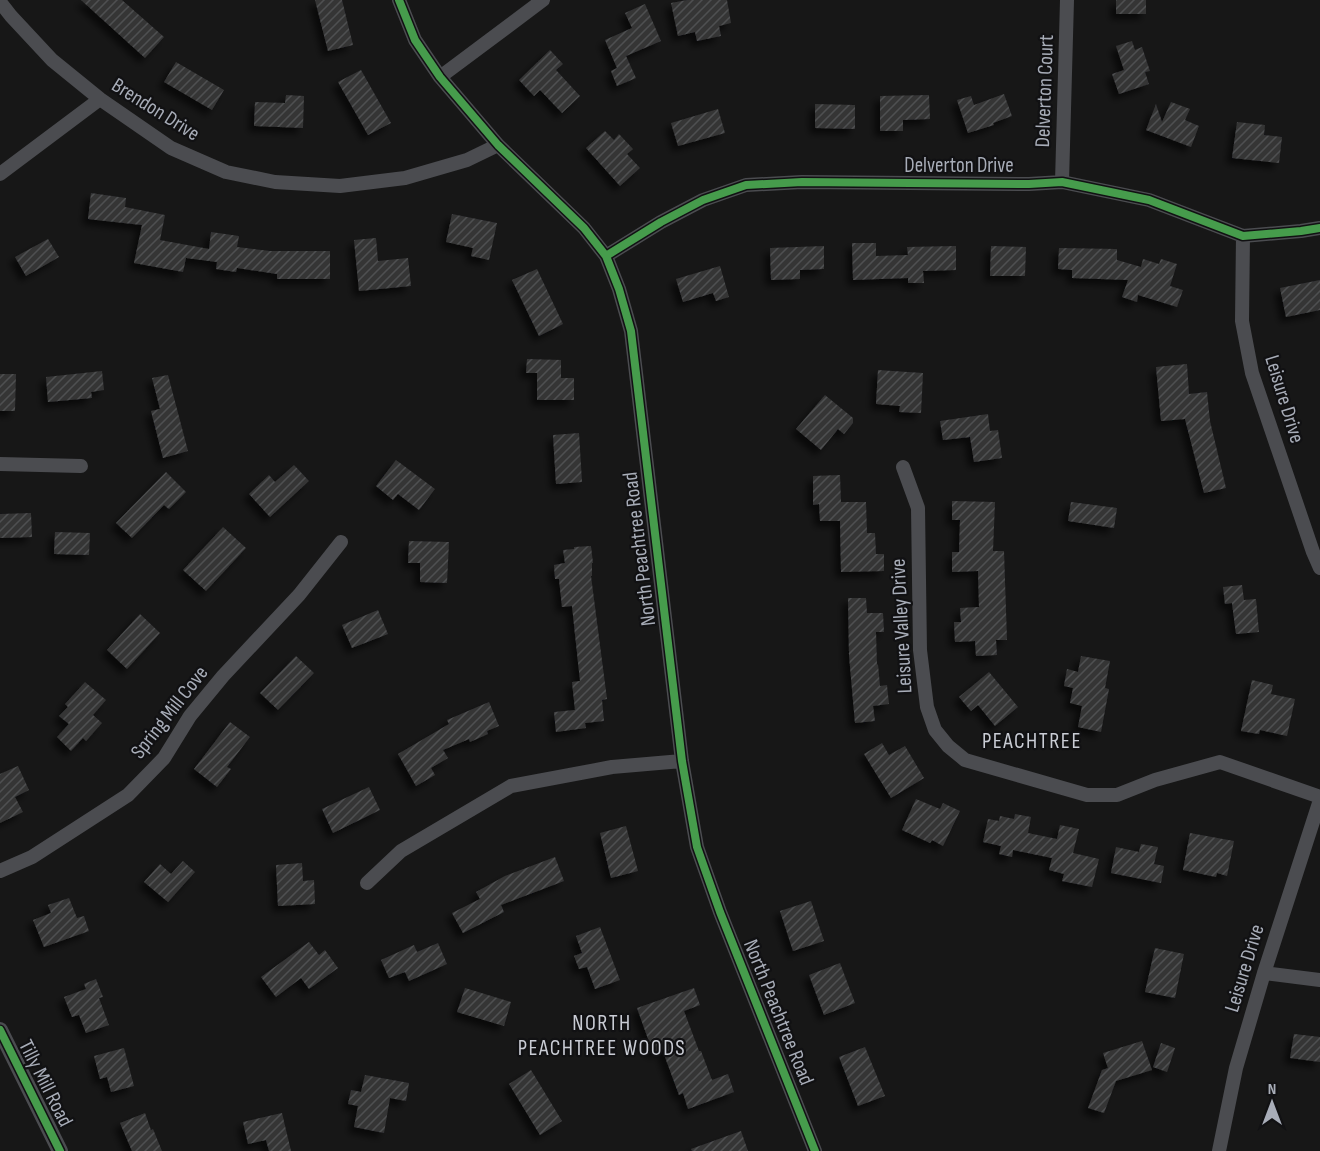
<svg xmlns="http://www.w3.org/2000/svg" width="1320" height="1151" viewBox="0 0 1320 1151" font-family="'Sofia Sans Condensed',sans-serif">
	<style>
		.building { fill: url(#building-hatch); filter: url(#shadow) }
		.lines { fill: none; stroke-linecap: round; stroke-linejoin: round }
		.minor { stroke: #4b4c50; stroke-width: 14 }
		.tertiary { stroke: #4b4c50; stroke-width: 16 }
		.cycleway-casing { stroke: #111113; stroke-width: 11 }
		.cycleway { stroke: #469c4c; stroke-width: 8 }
		.labels { text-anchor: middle; stroke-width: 4.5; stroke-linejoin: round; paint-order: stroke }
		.street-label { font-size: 21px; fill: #a8adb8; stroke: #111113 }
		.neighbourhood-label { font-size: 22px; letter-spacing: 1.5px; fill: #c9ccd4; stroke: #111113 }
	</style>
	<defs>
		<pattern id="building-hatch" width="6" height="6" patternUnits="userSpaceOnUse" patternTransform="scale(1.5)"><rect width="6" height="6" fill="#353536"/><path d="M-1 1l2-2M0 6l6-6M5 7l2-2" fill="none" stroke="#4f5051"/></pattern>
		<filter id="shadow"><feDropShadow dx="-5.5" dy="5.5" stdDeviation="3" flood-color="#0009"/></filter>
	</defs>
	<rect width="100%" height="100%" fill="#171717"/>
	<path class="building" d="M 81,0 L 122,0 L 164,37 L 145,58 Z
		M 315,0 L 342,0 L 353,45 L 328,51 Z
		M 687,0 L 727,0 L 731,23 L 719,26 L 721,36 L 697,41 L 695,32 L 678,36 L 671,3 Z
		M 1116,0 L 1146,0 L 1146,14 L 1116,14 Z
		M 645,4 L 661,41 L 626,56 L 636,78 L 617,86 L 611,71 L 617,68 L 605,40 L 632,28 L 625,13 Z
		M 1132,41 L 1135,50 L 1142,47 L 1150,71 L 1145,72 L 1149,84 L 1119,94 L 1112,74 L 1124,70 L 1116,46 Z
		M 550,50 L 563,64 L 556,70 L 580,96 L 562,113 L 540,90 L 534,96 L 519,80 Z
		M 176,62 L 224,90 L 212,110 L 164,82 Z
		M 361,70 L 391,123 L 368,135 L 338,82 Z
		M 1004,94 L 1012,116 L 993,123 L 994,125 L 968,133 L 957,100 L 971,96 L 974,105 Z
		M 286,95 L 304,96 L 303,128 L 254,126 L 255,102 L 285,103 Z
		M 929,95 L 930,119 L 903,120 L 903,131 L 880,131 L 880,96 Z
		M 1171,102 L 1190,109 L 1185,120 L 1199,126 L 1191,147 L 1146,130 L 1156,104 L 1162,122 Z
		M 815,104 L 855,105 L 855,129 L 815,128 Z
		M 718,109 L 725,133 L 678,146 L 671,123 Z
		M 1237,122 L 1265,125 L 1264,135 L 1282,137 L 1279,163 L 1232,158 Z
		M 605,131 L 614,140 L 619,134 L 633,149 L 627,154 L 640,168 L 620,186 L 586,148 Z
		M 91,193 L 126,198 L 125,207 L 165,215 L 160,240 L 209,249 L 211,232 L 239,236 L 237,247 L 270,251 L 330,251 L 330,279 L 277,279 L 277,274 L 237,268 L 236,272 L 216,269 L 217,262 L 186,258 L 183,272 L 134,263 L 142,225 L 88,219 Z
		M 452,214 L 497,223 L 489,260 L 471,256 L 473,248 L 446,242 Z
		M 376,238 L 378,261 L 408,258 L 411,286 L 359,291 L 354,240 Z
		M 48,239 L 59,257 L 26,276 L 15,257 Z
		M 852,243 L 876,243 L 876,256 L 908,255 L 907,247 L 956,246 L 956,270 L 923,271 L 924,283 L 908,283 L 908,278 L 853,280 Z
		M 824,246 L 824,269 L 800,270 L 800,279 L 771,280 L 770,248 Z
		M 991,246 L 1026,247 L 1025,276 L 990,276 Z
		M 1059,248 L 1117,249 L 1117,260 L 1141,267 L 1143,259 L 1159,264 L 1161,259 L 1177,264 L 1170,286 L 1183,290 L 1177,307 L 1138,295 L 1137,302 L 1122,297 L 1128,280 L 1072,278 L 1072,270 L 1058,269 Z
		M 720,266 L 729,297 L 716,301 L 713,293 L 683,302 L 676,279 Z
		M 537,269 L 563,324 L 539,336 L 512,280 Z
		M 1320,280 L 1320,310 L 1286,317 L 1280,288 Z
		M 527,359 L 561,360 L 561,378 L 574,378 L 574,400 L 537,400 L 537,373 L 526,373 Z
		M 1187,364 L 1189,394 L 1207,392 L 1210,421 L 1226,488 L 1204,493 L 1185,419 L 1161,421 L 1156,367 Z
		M 878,370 L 923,373 L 921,413 L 899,412 L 900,406 L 876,404 Z
		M 102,371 L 104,390 L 91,392 L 92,398 L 48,402 L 46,377 Z
		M 0,374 L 16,374 L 15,411 L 0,411 Z
		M 168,375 L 188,451 L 163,458 L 151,411 L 160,409 L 152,378 Z
		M 825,395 L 853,418 L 853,423 L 844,434 L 838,429 L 821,450 L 796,429 Z
		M 988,414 L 990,431 L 998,430 L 1002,458 L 974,462 L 970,437 L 943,440 L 940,421 Z
		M 579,433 L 582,482 L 556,484 L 553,435 Z
		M 396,460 L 435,489 L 419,510 L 398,494 L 393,500 L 376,486 Z
		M 294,465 L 309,481 L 270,517 L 249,494 L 269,475 L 275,482 Z
		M 166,472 L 186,492 L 169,509 L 164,505 L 132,538 L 116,523 Z
		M 840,475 L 841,502 L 866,502 L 867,533 L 875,533 L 876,554 L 884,554 L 884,571 L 841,572 L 840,521 L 820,521 L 819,504 L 813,505 L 813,476 Z
		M 952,501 L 995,502 L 993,551 L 1004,551 L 1007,640 L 996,640 L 997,655 L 976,656 L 975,641 L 955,642 L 954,622 L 961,622 L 960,608 L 979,607 L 978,571 L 952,572 L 952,552 L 959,552 L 960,520 L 952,520 Z
		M 1071,502 L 1117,508 L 1114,528 L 1068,521 Z
		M 31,513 L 32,537 L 0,538 L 0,514 Z
		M 223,527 L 246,548 L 206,591 L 183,570 Z
		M 55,532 L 90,533 L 89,555 L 54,554 Z
		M 409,541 L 449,542 L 447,583 L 420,582 L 420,563 L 408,563 Z
		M 591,546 L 593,563 L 592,563 L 592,576 L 591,576 L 607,699 L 602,700 L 604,721 L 585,723 L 586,728 L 556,732 L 554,712 L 575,710 L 572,682 L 580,681 L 572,606 L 562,607 L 559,579 L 555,579 L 554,565 L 565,563 L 563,550 L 574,549 L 574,547 Z
		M 1242,585 L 1244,600 L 1256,599 L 1259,632 L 1236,634 L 1232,603 L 1225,604 L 1223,587 Z
		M 848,598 L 866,598 L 867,613 L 883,613 L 884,632 L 876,632 L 877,665 L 878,664 L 880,686 L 887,685 L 889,704 L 873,706 L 875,721 L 855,723 L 849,655 Z
		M 378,610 L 388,634 L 352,648 L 342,625 Z
		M 140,614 L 160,633 L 127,669 L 107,650 Z
		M 296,656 L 314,673 L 278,710 L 260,693 Z
		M 1081,656 L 1110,661 L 1105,688 L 1109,689 L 1101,732 L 1078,727 L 1082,706 L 1070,703 L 1073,688 L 1064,686 L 1067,669 L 1078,672 Z
		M 989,672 L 1018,707 L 995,726 L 978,705 L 971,711 L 959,697 Z
		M 1252,680 L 1273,685 L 1271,694 L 1295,699 L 1287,736 L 1260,730 L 1259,734 L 1241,731 Z
		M 85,682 L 106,700 L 93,715 L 102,723 L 86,741 L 83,738 L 71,751 L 57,737 L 69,724 L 59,716 L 68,707 L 65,704 Z
		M 489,702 L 499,726 L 487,731 L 488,734 L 470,742 L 469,739 L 443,750 L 448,758 L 431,768 L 435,775 L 416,786 L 398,754 L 449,724 L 447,720 Z
		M 230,722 L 250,737 L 227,767 L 231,769 L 217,787 L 194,769 Z
		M 882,743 L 889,755 L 905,746 L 924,778 L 891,798 L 864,754 Z
		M 18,766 L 29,790 L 15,797 L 23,812 L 0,823 L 0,774 Z
		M 369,787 L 380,810 L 333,833 L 322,809 Z
		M 916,799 L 940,809 L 943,803 L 960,811 L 943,846 L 932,840 L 930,843 L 902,830 Z
		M 1015,814 L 1031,817 L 1028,833 L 1057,839 L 1060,825 L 1079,829 L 1073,853 L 1099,859 L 1092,887 L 1062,881 L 1064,874 L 1049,870 L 1052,858 L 1013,850 L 1012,857 L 999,854 L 1001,846 L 983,842 L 988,819 L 999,821 L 1000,816 L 1014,819 Z
		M 626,826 L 638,871 L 611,878 L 600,833 Z
		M 1190,833 L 1234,841 L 1227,876 L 1217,873 L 1216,877 L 1183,870 Z
		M 1141,844 L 1158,847 L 1154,864 L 1164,866 L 1161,883 L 1111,873 L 1116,847 L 1139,852 Z
		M 555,857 L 564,881 L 501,905 L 504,912 L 463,933 L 452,913 L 480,899 L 476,892 L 505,876 Z
		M 183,861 L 195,872 L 168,902 L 144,882 L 160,864 L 171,874 Z
		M 302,863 L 303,881 L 314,880 L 315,904 L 278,906 L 276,865 Z
		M 69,898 L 77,918 L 84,916 L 89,931 L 44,947 L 33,920 L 51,913 L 48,905 Z
		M 811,901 L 824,941 L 793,951 L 780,911 Z
		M 600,927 L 620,980 L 595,989 L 587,967 L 579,969 L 574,956 L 582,953 L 576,936 Z
		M 309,942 L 319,955 L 325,950 L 338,968 L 309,989 L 301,978 L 276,997 L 261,977 Z
		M 438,943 L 447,964 L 409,981 L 405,972 L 389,978 L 381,960 L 414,945 L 417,952 Z
		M 1155,948 L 1184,954 L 1175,998 L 1145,992 Z
		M 840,963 L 855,1003 L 824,1015 L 809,975 Z
		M 96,979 L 103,997 L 99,998 L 109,1025 L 86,1033 L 79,1015 L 72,1017 L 64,997 L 86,989 L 84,984 Z
		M 465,988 L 511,1002 L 504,1026 L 457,1012 Z
		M 694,988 L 700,1005 L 684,1011 L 699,1051 L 701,1051 L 712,1080 L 728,1074 L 734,1092 L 688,1109 L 683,1093 L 679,1095 L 662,1049 L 653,1053 L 637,1008 Z
		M 1294,1034 L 1320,1037 L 1320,1062 L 1290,1058 Z
		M 1142,1041 L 1152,1070 L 1116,1081 L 1104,1113 L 1088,1108 L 1102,1070 L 1108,1068 L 1103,1053 Z
		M 1161,1043 L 1175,1048 L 1167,1072 L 1153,1067 Z
		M 865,1047 L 885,1096 L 858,1106 L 839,1057 Z
		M 124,1048 L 134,1086 L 111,1092 L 107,1077 L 100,1079 L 94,1056 Z
		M 531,1070 L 562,1121 L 540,1135 L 509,1084 Z
		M 365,1075 L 409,1083 L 406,1101 L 390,1098 L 384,1133 L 354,1127 L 358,1106 L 348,1104 L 351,1090 L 361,1092 Z
		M 145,1113 L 151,1130 L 153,1129 L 162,1151 L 132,1151 L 120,1123 Z
		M 282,1113 L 291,1151 L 269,1151 L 266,1140 L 248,1144 L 243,1122 Z
		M 741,1131 L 748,1151 L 692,1151 L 691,1149 Z"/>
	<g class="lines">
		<path class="minor" d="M 399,0 L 415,40 L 440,77 L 498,145 L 584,228 L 606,256 L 619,289 L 631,331 L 682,761 L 697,847 L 720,912 L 815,1151
			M 0,2 L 11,16 L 52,60 L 100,99 L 171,148 L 226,172 L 275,182 L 340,186 L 405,178 L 467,160 L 498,145
			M 440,77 L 543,0
			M 0,174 L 100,99
			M 1062,182 L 1067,0
			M 1243,236 L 1242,321 L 1252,373 L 1313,552 L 1320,568
			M 606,256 L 661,222 L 703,200 L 746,185 L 802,182 L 1029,184 L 1062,182 L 1149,200 L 1243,236 L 1301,231 L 1320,228
			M 0,464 L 81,466
			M 903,467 L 918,508 L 920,650 L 927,707 L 935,730 L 948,746 L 965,760 L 1087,795 L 1117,795 L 1155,780 L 1220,762 L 1320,797
			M 0,871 L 32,857 L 128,795 L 164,758 L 190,716 L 223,676 L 299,595 L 341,542
			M 367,883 L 401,851 L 511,786 L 612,767 L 682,761
			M 1264,973 L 1320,980
			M 1219,1151 L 1236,1068 L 1264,973 L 1320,800"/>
		<path class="tertiary" d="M 0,1030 L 60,1151"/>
		<g class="cycleway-casing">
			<path id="cycleway" d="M 399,0 L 415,40 L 440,77 L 498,145 L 584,228 L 606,256 L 619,289 L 631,331 L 682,761 L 697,847 L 720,912 L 815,1151
				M 606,256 L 661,222 L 703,200 L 746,185 L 802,182 L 1029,184 L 1062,182 L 1149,200 L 1243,236 L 1301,231 L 1320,228
				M 0,1030 L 60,1151"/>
		</g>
		<use href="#cycleway" class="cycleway"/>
	</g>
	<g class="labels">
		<g class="street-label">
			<text transform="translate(1044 91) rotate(-88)" y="7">Delverton Court</text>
			<text transform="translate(156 109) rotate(32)" y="7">Brendon Drive</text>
			<text x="959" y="172">Delverton Drive</text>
			<text transform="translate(1285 399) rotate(73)" y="7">Leisure Drive</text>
			<text transform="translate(639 549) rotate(-97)" y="7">North Peachtree Road</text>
			<text transform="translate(901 626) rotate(-93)" y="7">Leisure Valley Drive</text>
			<text transform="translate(169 712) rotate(-52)" y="7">Spring Mill Cove</text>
			<text transform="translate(1244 968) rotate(-73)" y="7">Leisure Drive</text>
			<text transform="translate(779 1012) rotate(68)" y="7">North Peachtree Road</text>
			<text transform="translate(46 1083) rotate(63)" y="7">Tilly Mill Road</text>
		</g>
		<g class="neighbourhood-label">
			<text x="1032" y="748">PEACHTREE</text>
			<text x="602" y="1030">NORTH<tspan x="602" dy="25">PEACHTREE WOODS</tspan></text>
		</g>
	</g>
	<g transform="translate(1272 1103)" stroke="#111113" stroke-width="4.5" paint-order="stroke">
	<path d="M0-4.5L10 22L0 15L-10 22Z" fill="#a8adb8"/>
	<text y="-9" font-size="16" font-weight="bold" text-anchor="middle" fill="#a8adb8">N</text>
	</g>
</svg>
